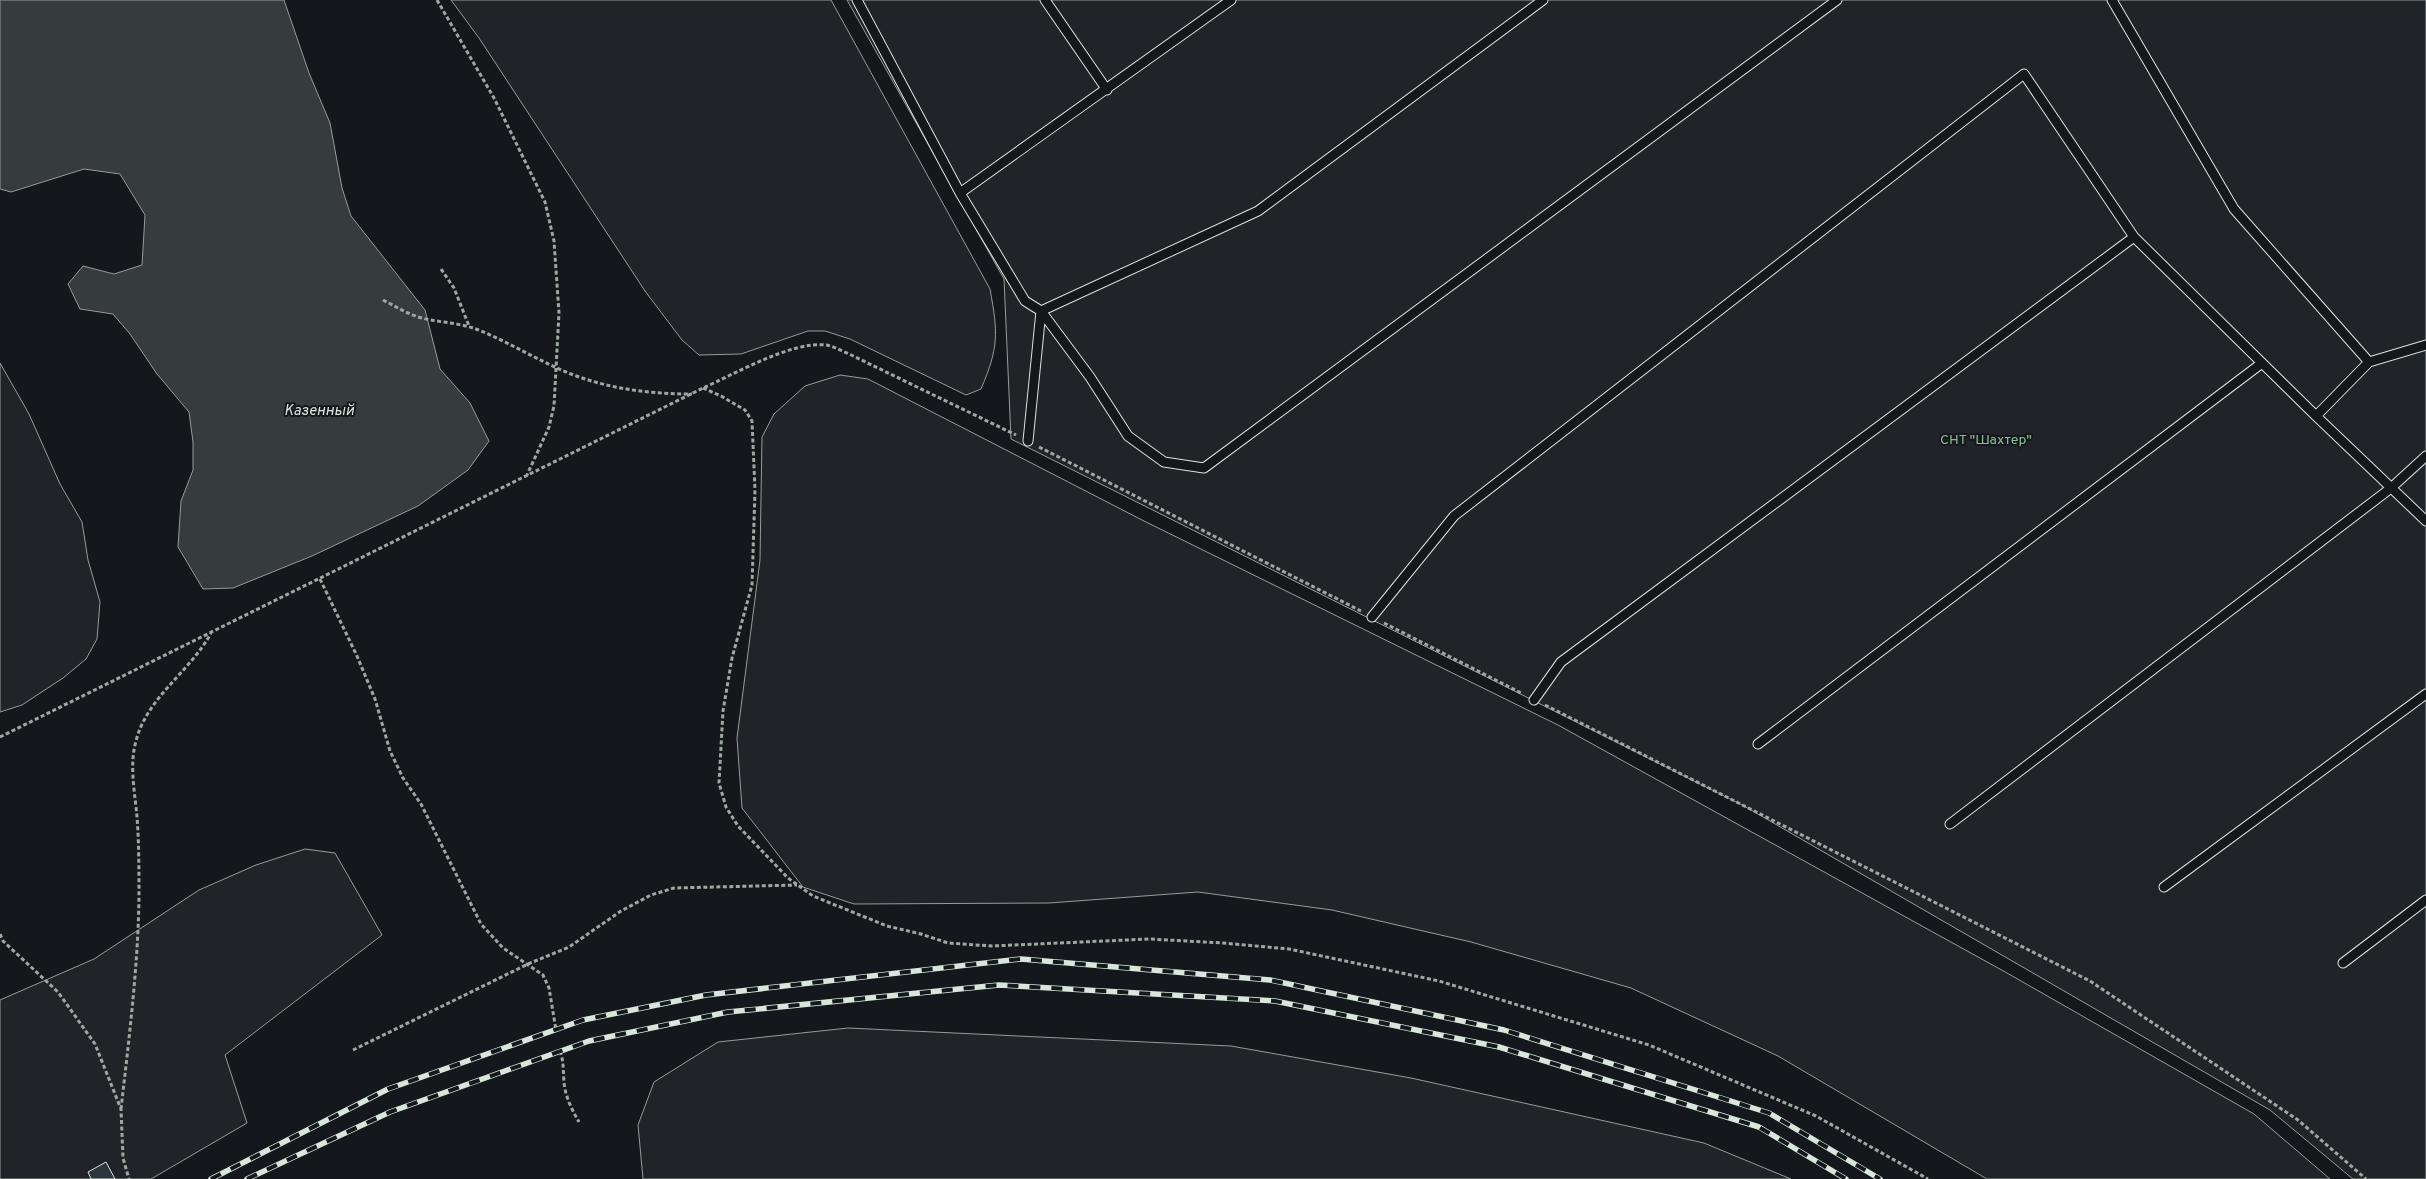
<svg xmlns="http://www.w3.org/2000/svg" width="2426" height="1179" viewBox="0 0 2426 1179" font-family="Overpass,sans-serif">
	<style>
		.green { fill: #202428; stroke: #939e99 }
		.water { fill: #363b3e; stroke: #939e99 }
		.building { fill: #2c363c; stroke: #d8e6dc }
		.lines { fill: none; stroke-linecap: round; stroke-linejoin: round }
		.lane-casing { stroke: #d8e6dc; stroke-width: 11 }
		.path { stroke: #9da8a2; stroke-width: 3; stroke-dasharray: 4 2.5; stroke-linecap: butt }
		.lane { stroke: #14181c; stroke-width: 9 }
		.rail-casing { stroke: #d8e6dc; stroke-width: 5.5 }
		.rail { stroke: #14181c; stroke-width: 4; stroke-dasharray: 11; stroke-linecap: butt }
		.labels { text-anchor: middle; stroke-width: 4; stroke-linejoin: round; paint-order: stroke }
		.park-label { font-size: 14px; fill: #8ac095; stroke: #14181c }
		.water-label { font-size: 15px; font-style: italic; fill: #d8e6dc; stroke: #14181c }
	</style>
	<rect width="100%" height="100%" fill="#14181c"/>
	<path class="green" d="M 451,0 L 831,0 L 990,289 C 998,333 999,347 981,389 L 966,395 L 850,339 L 825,331 L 808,331 L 741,354 L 699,355 L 682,340 L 645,291 L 479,38 Z
		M 847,0 L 2426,0 L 2426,1179 L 2353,1179 L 2270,1110 L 1744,806 L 1011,439 L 1004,279 Z
		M 0,363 L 29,414 L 60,484 L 82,522 L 88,560 L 100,602 L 97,639 L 86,659 L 63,678 L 22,705 L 0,712 Z
		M 840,375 L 868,379 L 1144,521 L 1558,725 L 2007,973 L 2254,1114 L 2330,1179 L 1987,1179 L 1778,1056 L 1631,988 L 1471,942 L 1332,910 L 1198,892 L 1049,903 L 854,904 L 803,887 L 742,808 L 737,738 L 760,560 L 762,437 L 774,414 L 805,386 Z
		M 305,849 L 335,853 L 382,935 L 225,1055 L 247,1123 L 151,1179 L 0,1179 L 0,1000 L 94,959 L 199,890 L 256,865 Z
		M 848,1028 L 1231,1046 L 1411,1078 L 1704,1143 L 1791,1179 L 643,1179 L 638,1125 L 654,1082 L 718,1042 Z"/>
	<path class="water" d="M 0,0 L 284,0 L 309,73 L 330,123 L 342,188 L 351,216 L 425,310 L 440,369 L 470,403 L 489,441 L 468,470 L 418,506 L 312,556 L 233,588 L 203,589 L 178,547 L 181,501 L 193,470 L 193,442 L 189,412 L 157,374 L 130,334 L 113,314 L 80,309 L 68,284 L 83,266 L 114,274 L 142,265 L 145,215 L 120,174 L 84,169 L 11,192 L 0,189 Z"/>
	<path class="building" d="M 106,1162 L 115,1179 L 91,1179 L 88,1172 Z"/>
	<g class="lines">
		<g class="lane-casing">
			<path id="lane" d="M 857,0 L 960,193 L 1025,301 L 1041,311 L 1028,441
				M 1045,0 L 1107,90
				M 1543,0 L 1258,211 L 1041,311 L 1090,377 L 1128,436 L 1164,462 L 1204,468 L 1837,0
				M 2112,0 L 2234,209 L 2369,362 L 2316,416 L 2426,521
				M 960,193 L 1231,0
				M 2369,362 L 2426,345
				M 1372,617 L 1454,516 L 2024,74 L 2134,237 L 2316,416
				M 1534,700 L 1561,662 L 2134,237
				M 1758,744 L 2262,363
				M 1950,824 L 2391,488 L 2426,456
				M 2164,887 L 2426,694
				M 2343,963 L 2426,900"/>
		</g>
		<path class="path" d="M 437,0 L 494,98 L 545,202 L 554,241 L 559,313 L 554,406 L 549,427 L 527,475
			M 441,269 L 454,288 L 469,326
			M 383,300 C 395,306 406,313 418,317 C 439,323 460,322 481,331 C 512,344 541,362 571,374 C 610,389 650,394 692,394
			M 703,388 L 721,396 L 745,410 L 752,421 L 755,490 L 752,585 L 732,658 L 723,711 L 719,783 L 726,807 L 738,826 L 788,878 L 813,896 L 887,926 L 921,934 L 948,943 L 992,946 L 1149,939 L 1223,943 L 1289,949 L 1439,981 L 1649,1045 L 1816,1116 L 1928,1179
			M 1039,447 L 1361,611
			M 320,579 L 357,656 L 375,699 L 390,751 L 403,778 L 421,804 L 481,924 L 503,948 L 543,975 L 549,988 L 556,1030
			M 1384,623 L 1523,694
			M 1545,705 L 2090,981 L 2298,1120 L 2366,1179
			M 0,737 L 703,388 C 735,374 791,341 826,345 C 833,346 840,350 847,353 L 1016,435
			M 0,934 L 3,941 L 58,992 L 95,1044 L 121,1109 L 123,1158 L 129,1179
			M 353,1050 L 528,964 L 569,947 L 621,911 L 651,895 L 674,888 L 797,885
			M 560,1051 C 564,1062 563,1071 564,1082 C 565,1096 572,1110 579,1122
			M 121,1109 C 129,1039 138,967 139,897 C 139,870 139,843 137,817 C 135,793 129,765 136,741 C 147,697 190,672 211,633"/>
		<use href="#lane" class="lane"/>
		<g class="rail-casing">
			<path id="rail" d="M 211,1179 L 388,1089 L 583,1020 L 706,995 L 1021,959 L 1270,980 L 1504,1030 L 1769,1113 L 1880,1179
				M 247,1179 L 390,1112 L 589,1041 L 728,1012 L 999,985 L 1275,1001 L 1499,1047 L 1759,1127 L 1846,1179"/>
		</g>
		<use href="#rail" class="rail"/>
	</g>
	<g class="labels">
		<g class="park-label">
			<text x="1986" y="444">СНТ "Шахтер"</text>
		</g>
		<g class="water-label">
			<text x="319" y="415">Казенный</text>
		</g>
	</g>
</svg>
